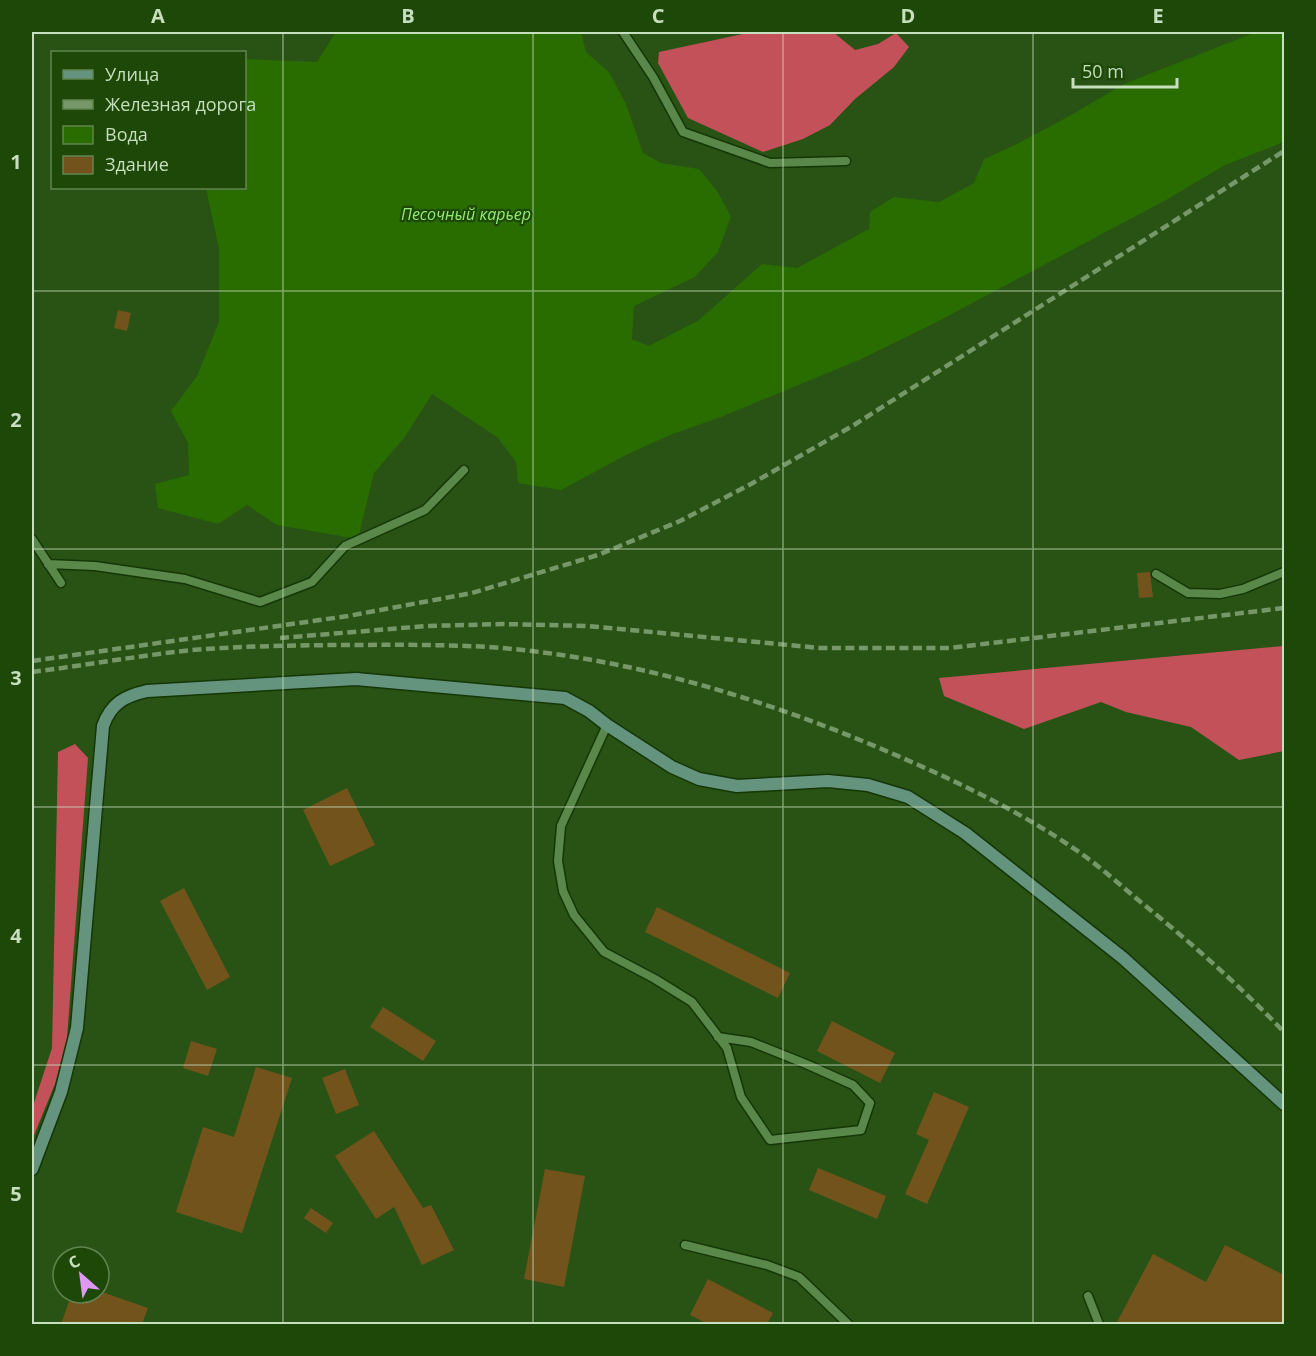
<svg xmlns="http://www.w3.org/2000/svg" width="1316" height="1356" viewBox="0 0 1316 1356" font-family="'Open Sans',sans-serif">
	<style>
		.forest { fill: #c3515a }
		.water { fill: #296c00 }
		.building { fill: #73531c }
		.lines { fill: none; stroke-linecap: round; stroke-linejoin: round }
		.lane-casing { stroke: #153606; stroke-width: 11 }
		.secondary-casing { stroke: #153606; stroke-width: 15 }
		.lane { stroke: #5a874a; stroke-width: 8 }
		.secondary { stroke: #65947e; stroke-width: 12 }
		.rail { stroke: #769869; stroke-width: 4.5; stroke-dasharray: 9 4.5; stroke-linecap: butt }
		.grid { fill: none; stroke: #c6dfbe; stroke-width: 1.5; stroke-opacity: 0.55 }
		.labels { text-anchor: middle; stroke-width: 4.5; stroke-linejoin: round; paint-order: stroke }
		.water-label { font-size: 16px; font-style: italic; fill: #94eb74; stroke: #1d4807 }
		.neatline { fill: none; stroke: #c6dfbe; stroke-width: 2 }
		.grid-label { font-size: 20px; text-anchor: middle; font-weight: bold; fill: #c6dfbe }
	</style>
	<rect width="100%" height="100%" fill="#285315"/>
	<path class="forest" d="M 752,32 L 833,32 L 855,50 L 878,44 L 896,33 L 909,47 L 894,67 L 855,99 L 830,125 L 803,139 L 763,152 L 688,118 L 658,63 L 659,52 Z
		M 1283,646 L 1284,649 L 1284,751 L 1239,760 L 1191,727 L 1126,712 L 1101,702 L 1024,729 L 944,696 L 939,678 Z
		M 75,744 L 88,758 L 67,1038 L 55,1084 L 32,1140 L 32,1109 L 52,1048 L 58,752 Z"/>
	<path class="water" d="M 336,32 L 581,32 L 586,52 L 609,72 L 626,104 L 643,153 L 661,163 L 699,169 L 717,191 L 731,216 L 718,252 L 695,277 L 634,306 L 632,339 L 649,346 L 699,320 L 762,264 L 797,268 L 869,229 L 870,212 L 894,197 L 939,202 L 974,183 L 984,159 L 1015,145 L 1073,114 L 1124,84 L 1256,32 L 1284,32 L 1284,142 L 1225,165 L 1166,200 L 933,324 L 859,360 L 721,417 L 670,435 L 628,454 L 561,490 L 518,483 L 516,462 L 497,437 L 432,394 L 404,438 L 374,473 L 358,539 L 277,525 L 247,505 L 218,524 L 158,508 L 155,484 L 189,475 L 188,443 L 171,411 L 197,376 L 219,322 L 219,249 L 206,188 L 244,188 L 245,59 L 317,62 Z"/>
	<path class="building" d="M 118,310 L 131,313 L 127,331 L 114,328 Z
		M 1150,572 L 1153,597 L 1139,598 L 1137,573 Z
		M 347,788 L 375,845 L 330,866 L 303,810 Z
		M 184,888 L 230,977 L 207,990 L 160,901 Z
		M 657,907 L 790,973 L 778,998 L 645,932 Z
		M 383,1007 L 436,1041 L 423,1061 L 370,1027 Z
		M 832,1021 L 895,1053 L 880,1083 L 817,1051 Z
		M 191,1041 L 217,1049 L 208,1076 L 183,1068 Z
		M 256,1067 L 292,1078 L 242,1233 L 176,1212 L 203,1127 L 234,1137 Z
		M 345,1069 L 359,1105 L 336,1114 L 322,1078 Z
		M 934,1092 L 969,1107 L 927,1204 L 905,1194 L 929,1140 L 916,1134 Z
		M 374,1131 L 423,1208 L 431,1205 L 454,1250 L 422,1265 L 394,1207 L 376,1219 L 335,1156 Z
		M 818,1168 L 886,1196 L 877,1219 L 809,1190 Z
		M 545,1169 L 585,1176 L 564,1287 L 524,1279 Z
		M 311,1208 L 333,1223 L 326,1233 L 304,1218 Z
		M 1225,1245 L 1284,1275 L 1284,1324 L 1116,1324 L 1153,1254 L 1206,1282 Z
		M 708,1279 L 773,1313 L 767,1324 L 708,1324 L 690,1315 Z
		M 99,1291 L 148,1308 L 142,1324 L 61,1324 L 72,1293 L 99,1293 Z"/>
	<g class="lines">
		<g class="lane-casing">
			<path id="lane" d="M 623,32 L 653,77 L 683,132 L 770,163 L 846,161
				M 32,539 L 61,583
				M 48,564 L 95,566 L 185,579 L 260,602 L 312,582 L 345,546 L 425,510 L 464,470
				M 1156,574 L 1188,593 L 1220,594 L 1243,589 L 1284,572
				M 607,725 L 561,826 L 558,861 L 563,891 L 574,915 L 604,952 L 655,979 L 692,1002 L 727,1048 L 741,1097 L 770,1140 L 861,1130 L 870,1103 L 853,1085 L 806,1064 L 751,1042 L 718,1037
				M 685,1245 L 767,1265 L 799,1277 L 848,1324
				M 1088,1296 L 1099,1324"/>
		</g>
		<g class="secondary-casing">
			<path id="secondary" d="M 32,1169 L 61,1092 L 77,1028 L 103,726 C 111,703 125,696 147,691 L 356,679 L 565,698 L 589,711 L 607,725 L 672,767 L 699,779 L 737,786 L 828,781 L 868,785 L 908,797 L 965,833 L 1123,958 L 1284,1104"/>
		</g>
		<use href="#lane" class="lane"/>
		<use href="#secondary" class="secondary"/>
		<path class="rail" d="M 280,638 L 427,626 L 503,624 L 588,626 L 820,648 L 950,648 L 1284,608
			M 32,661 L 348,616 L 472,593 L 598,555 L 680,521 L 751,484 L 854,425 L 1284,151
			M 32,672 C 79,666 126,658 174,652 C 226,646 279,646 331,645 C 384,645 436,644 489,647 C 628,657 763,698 891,753 C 956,781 1020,811 1079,852 C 1099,866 1118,883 1137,899 C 1189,941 1238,984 1284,1032"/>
	</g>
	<path class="grid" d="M 283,32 L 283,1324M 533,32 L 533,1324M 783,32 L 783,1324M 1033,32 L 1033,1324M 32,291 L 1284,291M 32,549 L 1284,549M 32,807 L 1284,807M 32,1065 L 1284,1065"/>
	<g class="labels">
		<g class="water-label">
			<text x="466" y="220">Песочный карьер</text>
		</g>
	</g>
	<rect width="1316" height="1356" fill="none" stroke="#1d4807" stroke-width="66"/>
	<rect x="51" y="51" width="195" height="138" fill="#1d4807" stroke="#618450" stroke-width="1.5"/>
	<rect x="63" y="70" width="30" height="9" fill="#65947e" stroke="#618450" stroke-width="1.5"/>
	<text x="105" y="81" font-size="18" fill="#c6dfbe">Улица</text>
	<rect x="63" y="100" width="30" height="9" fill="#769869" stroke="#618450" stroke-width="1.5"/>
	<text x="105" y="111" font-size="18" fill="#c6dfbe">Железная дорога</text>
	<rect x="63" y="126" width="30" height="18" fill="#296c00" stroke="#618450" stroke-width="1.5"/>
	<text x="105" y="141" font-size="18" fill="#c6dfbe">Вода</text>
	<rect x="63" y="156" width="30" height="18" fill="#73531c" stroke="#618450" stroke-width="1.5"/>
	<text x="105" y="171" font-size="18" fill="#c6dfbe">Здание</text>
	<g transform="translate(81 1275) rotate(332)"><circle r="28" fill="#1d4807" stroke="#618450" stroke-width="1.5"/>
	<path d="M0-4.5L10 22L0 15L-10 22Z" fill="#dd99f3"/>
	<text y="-9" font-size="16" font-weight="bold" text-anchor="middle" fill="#c6dfbe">С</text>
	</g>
	<path d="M1073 78v9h104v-9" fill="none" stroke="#c6dfbe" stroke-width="3"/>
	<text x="1082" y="78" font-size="18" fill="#c6dfbe" stroke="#1d4807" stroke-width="4.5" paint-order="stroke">50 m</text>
	<rect x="33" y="33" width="1250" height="1290" class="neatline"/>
	<g class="grid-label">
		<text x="158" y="23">A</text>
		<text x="408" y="23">B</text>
		<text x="658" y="23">C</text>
		<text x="908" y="23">D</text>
		<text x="1158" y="23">E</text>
		<text x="16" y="169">1</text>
		<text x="16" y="427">2</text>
		<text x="16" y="685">3</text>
		<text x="16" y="943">4</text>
		<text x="16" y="1201">5</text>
	</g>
</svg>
